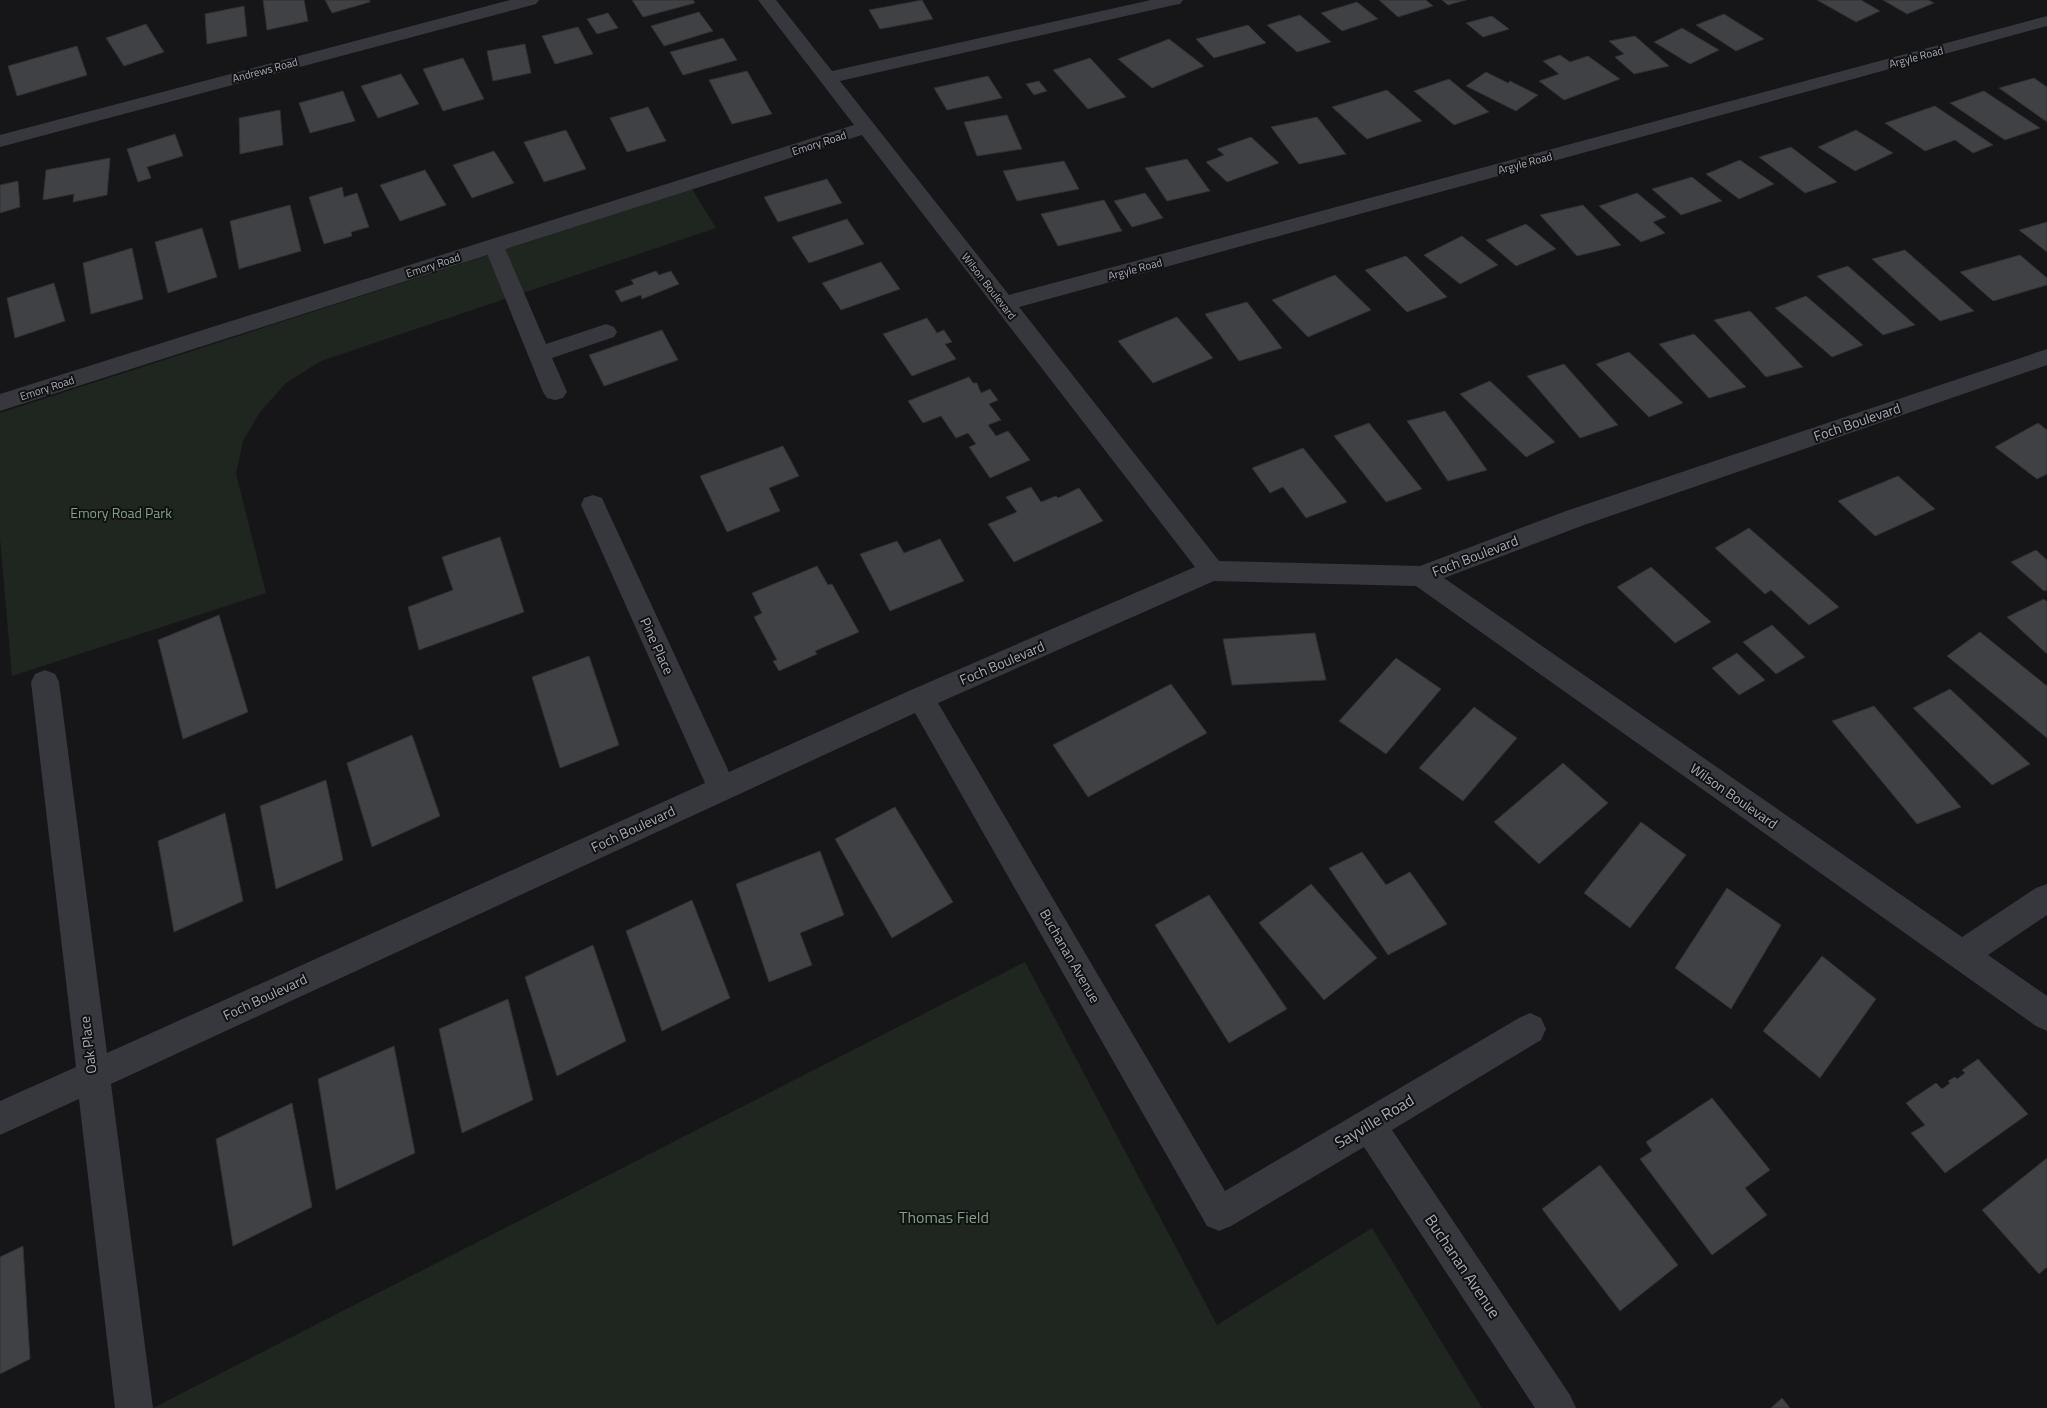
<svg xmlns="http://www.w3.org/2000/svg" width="2047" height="1408" viewBox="0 0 2047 1408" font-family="'Titillium Web',sans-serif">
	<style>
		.green { fill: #1e261f }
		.building { fill: #404145; stroke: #303034 }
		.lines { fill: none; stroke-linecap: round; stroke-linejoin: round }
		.service { fill: #37383d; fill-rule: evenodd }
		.minor { fill: #37383d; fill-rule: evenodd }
		.labels { text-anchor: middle; stroke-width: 4; stroke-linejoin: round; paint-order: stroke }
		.far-street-label { font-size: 11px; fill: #a8adb8; stroke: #111113 }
		.street-label { font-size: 14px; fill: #a8adb8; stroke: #111113 }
		.park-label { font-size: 14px; fill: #7fa381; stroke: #111113 }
		.near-street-label { font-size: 16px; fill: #a8adb8; stroke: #111113 }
		.near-park-label { font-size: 16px; fill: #7fa381; stroke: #111113 }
	</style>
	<rect width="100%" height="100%" fill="#161618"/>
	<path class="green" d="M 692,189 L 716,228 L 321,361 L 286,383 L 260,412 L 243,441 L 236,474 L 266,593 L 12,676 L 0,539 L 0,413 Z
		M 1025,962 L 1217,1325 L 1372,1228 L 1482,1408 L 153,1408 Z"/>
	<path class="building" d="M 263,0 L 304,0 L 308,21 L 267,30 Z
		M 325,0 L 369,0 L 370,2 L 332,13 Z
		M 632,0 L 693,0 L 695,3 L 643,17 Z
		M 922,0 L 933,19 L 880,29 L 869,10 Z
		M 1379,0 L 1426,0 L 1433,6 L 1398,17 Z
		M 1442,0 L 1466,0 L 1448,5 Z
		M 1817,0 L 1861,0 L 1880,11 L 1856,22 Z
		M 1883,0 L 1928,0 L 1934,3 L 1907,14 Z
		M 1357,2 L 1378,19 L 1342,31 L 1321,13 Z
		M 244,6 L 247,36 L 207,44 L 205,14 Z
		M 699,12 L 713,31 L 664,46 L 651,26 Z
		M 608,13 L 618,28 L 597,34 L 587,19 Z
		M 1724,14 L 1764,39 L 1736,51 L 1696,25 Z
		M 1300,15 L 1331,42 L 1297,52 L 1267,25 Z
		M 1492,16 L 1509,29 L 1483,37 L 1466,23 Z
		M 146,24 L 164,52 L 124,66 L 106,38 Z
		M 1248,25 L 1266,43 L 1214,58 L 1196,39 Z
		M 578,27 L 593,54 L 555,64 L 542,36 Z
		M 1682,28 L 1719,50 L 1690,64 L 1654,42 Z
		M 1635,36 L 1669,66 L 1634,74 L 1615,57 L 1624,54 L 1609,41 Z
		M 723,38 L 737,60 L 683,75 L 670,52 Z
		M 1169,39 L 1204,66 L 1152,88 L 1118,59 Z
		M 525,44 L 531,73 L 493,81 L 487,51 Z
		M 77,46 L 87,75 L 17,96 L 8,66 Z
		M 1560,55 L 1570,62 L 1588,56 L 1620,79 L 1564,100 L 1539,81 L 1559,74 L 1543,61 Z
		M 463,58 L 484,99 L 443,111 L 423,69 Z
		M 1090,58 L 1126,97 L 1088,109 L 1053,70 Z
		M 747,71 L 772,114 L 732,124 L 709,80 Z
		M 1486,72 L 1508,83 L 1510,81 L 1538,95 L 1516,111 L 1466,86 Z
		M 401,74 L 419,104 L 378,118 L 361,86 Z
		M 988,76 L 1002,98 L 947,110 L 934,88 Z
		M 2034,78 L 2047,87 L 2047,122 L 1999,88 Z
		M 1449,79 L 1489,112 L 1454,125 L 1414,91 Z
		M 1039,81 L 1047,91 L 1034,95 L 1026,84 Z
		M 1387,90 L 1422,121 L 1367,139 L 1332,107 Z
		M 343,91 L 355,121 L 310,133 L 299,103 Z
		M 1984,91 L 2040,128 L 2005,140 L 1950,103 Z
		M 1935,106 L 1993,145 L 1973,153 L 1955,140 L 1925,151 L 1885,123 Z
		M 648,107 L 666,141 L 627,152 L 610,118 Z
		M 280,110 L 283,145 L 240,154 L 239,118 Z
		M 1007,115 L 1022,149 L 977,156 L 964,122 Z
		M 1317,117 L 1346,154 L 1299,164 L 1271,127 Z
		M 566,130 L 586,169 L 544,182 L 524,142 Z
		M 1856,130 L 1893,153 L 1855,171 L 1818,147 Z
		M 175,134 L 183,156 L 147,167 L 151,178 L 138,182 L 127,149 Z
		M 1251,137 L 1279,163 L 1227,182 L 1206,162 L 1224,155 L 1217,149 Z
		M 1791,147 L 1837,182 L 1805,193 L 1759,157 Z
		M 494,151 L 514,183 L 472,198 L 453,165 Z
		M 110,158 L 107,195 L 73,202 L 74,194 L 43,200 L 46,170 Z
		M 1187,159 L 1210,191 L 1167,201 L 1145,168 Z
		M 1740,160 L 1774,184 L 1739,199 L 1706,174 Z
		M 1064,161 L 1079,189 L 1017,201 L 1003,171 Z
		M 425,170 L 446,205 L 400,221 L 380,185 Z
		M 1692,177 L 1722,201 L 1681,215 L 1652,189 Z
		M 827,179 L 842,203 L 778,222 L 764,197 Z
		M 18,181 L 20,207 L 0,213 L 0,185 Z
		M 342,187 L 344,197 L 357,193 L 369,227 L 351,232 L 352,236 L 324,244 L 309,197 Z
		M 1145,193 L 1163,218 L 1132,227 L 1114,201 Z
		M 1637,193 L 1666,217 L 1653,222 L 1665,233 L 1641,242 L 1599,206 Z
		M 1104,200 L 1122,231 L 1058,246 L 1041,214 Z
		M 290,205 L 301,251 L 239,269 L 230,221 Z
		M 1583,205 L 1621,245 L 1577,256 L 1540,215 Z
		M 847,219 L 864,244 L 809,263 L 792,237 Z
		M 2047,222 L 2047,252 L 2019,230 Z
		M 1526,224 L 1556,249 L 1516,266 L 1486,240 Z
		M 202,228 L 217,277 L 168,293 L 155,242 Z
		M 1462,236 L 1498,265 L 1460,284 L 1424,255 Z
		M 132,248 L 143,299 L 91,314 L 83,263 Z
		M 1905,250 L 1974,311 L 1940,321 L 1872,259 Z
		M 2020,255 L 2047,278 L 2047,285 L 1993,301 L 1960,272 Z
		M 1406,256 L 1447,297 L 1407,312 L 1365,270 Z
		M 881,262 L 900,289 L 841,310 L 822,283 Z
		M 1848,266 L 1915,325 L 1883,335 L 1817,276 Z
		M 656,271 L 659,275 L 671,271 L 679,284 L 642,299 L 641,295 L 621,302 L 615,291 L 634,284 L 631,280 Z
		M 1335,275 L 1371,310 L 1308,337 L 1272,300 Z
		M 54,283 L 65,321 L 15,338 L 7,298 Z
		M 1806,296 L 1863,345 L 1832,357 L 1775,308 Z
		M 1247,302 L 1282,348 L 1239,361 L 1205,314 Z
		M 1750,311 L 1803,367 L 1766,377 L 1714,320 Z
		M 1177,317 L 1213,358 L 1153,383 L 1118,341 Z
		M 927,318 L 937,333 L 944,330 L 952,342 L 945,344 L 956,359 L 912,376 L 883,334 Z
		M 662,330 L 678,360 L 604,386 L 589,355 Z
		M 1694,334 L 1746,387 L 1709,398 L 1659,344 Z
		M 1629,352 L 1683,403 L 1649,417 L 1596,364 Z
		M 1564,364 L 1618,425 L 1580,438 L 1527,376 Z
		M 969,377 L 973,383 L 977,383 L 981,393 L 990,389 L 998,400 L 989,404 L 1001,420 L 988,425 L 996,436 L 1008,431 L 1030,460 L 990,478 L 969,447 L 976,444 L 968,433 L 956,438 L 941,416 L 923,423 L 908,401 Z
		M 1490,381 L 1555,442 L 1526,457 L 1460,394 Z
		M 1445,411 L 1487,470 L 1448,481 L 1407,421 Z
		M 1369,423 L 1422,489 L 1386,502 L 1334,436 Z
		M 2038,423 L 2047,430 L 2047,474 L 2037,479 L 1995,447 Z
		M 783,446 L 799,476 L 769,488 L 780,511 L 727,532 L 700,476 Z
		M 1303,448 L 1347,502 L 1306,518 L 1283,487 L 1270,493 L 1252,468 Z
		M 1898,476 L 1935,509 L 1875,536 L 1838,501 Z
		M 1031,487 L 1041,502 L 1056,496 L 1058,498 L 1079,488 L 1103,521 L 1014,562 L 988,524 L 1017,512 L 1006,497 Z
		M 1749,528 L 1839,607 L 1809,625 L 1771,590 L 1765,594 L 1715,548 Z
		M 500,537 L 524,612 L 419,650 L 408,607 L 453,590 L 442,557 Z
		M 940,539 L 964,581 L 890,611 L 860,554 L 897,541 L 904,553 Z
		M 2036,550 L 2047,560 L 2047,590 L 2044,591 L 2011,562 Z
		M 817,566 L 828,585 L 832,584 L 859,632 L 815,651 L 817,654 L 779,671 L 773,661 L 777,660 L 754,617 L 762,613 L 752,593 Z
		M 1651,567 L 1711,622 L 1675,643 L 1617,587 Z
		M 2044,599 L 2047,602 L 2047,654 L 2007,617 Z
		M 219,615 L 248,712 L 183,739 L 158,640 Z
		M 1772,625 L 1805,657 L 1776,674 L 1743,642 Z
		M 1980,632 L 2047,686 L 2047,738 L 1947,656 Z
		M 1315,633 L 1326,680 L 1232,685 L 1223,639 Z
		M 1737,653 L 1765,680 L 1739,695 L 1712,668 Z
		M 589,656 L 619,745 L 560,768 L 532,677 Z
		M 1396,658 L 1441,689 L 1386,754 L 1339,721 Z
		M 1171,684 L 1207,733 L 1088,797 L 1053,745 Z
		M 1950,689 L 2030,764 L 1992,785 L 1913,708 Z
		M 1874,706 L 1961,807 L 1917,824 L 1832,721 Z
		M 1474,707 L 1517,738 L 1463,801 L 1419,768 Z
		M 412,735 L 440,816 L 372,847 L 347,763 Z
		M 1563,763 L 1608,803 L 1539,864 L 1494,822 Z
		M 326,780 L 343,860 L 276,889 L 260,806 Z
		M 895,807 L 953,902 L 892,938 L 835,839 Z
		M 225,813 L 243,901 L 174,932 L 158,841 Z
		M 1641,822 L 1686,855 L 1630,928 L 1584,893 Z
		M 820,851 L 844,915 L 800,933 L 812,965 L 769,982 L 736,884 Z
		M 1362,852 L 1386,885 L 1410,872 L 1447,924 L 1388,955 L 1329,868 Z
		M 1311,884 L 1377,958 L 1324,1000 L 1259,923 Z
		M 1727,888 L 1781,925 L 1731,1009 L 1675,968 Z
		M 1209,895 L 1287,1009 L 1229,1043 L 1155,925 Z
		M 692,900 L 730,998 L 662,1031 L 626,931 Z
		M 593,945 L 626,1041 L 557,1076 L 525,977 Z
		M 1822,956 L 1876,999 L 1820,1078 L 1763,1031 Z
		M 508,999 L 533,1100 L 462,1133 L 439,1029 Z
		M 394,1046 L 415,1153 L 336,1190 L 318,1079 Z
		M 1978,1059 L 2028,1114 L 1945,1173 L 1911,1133 L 1925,1125 L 1906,1103 L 1936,1083 L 1942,1089 L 1950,1083 L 1948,1081 L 1955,1077 L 1957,1079 L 1965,1073 L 1962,1070 Z
		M 1712,1098 L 1770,1170 L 1745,1188 L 1767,1215 L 1712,1255 L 1640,1159 L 1652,1151 L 1646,1142 Z
		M 292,1103 L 312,1207 L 233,1246 L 216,1139 Z
		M 2047,1158 L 2047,1267 L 2039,1274 L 1982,1210 Z
		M 1600,1165 L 1678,1265 L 1620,1311 L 1542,1209 Z
		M 23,1246 L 30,1359 L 0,1374 L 0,1257 Z
		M 1782,1398 L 1790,1408 L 1771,1408 Z"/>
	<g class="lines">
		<path class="service" d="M 494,239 L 501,241 L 504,246 L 546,344 L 606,324 L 614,327 L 617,332 L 614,337 L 552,358 L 567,392 L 563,398 L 555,400 L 547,398 L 543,392 L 484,246 L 487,241 Z"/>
		<path class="minor" d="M 510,0 L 539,0 L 536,4 L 0,147 L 0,135 Z
			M 758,0 L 776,0 L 832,71 L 1151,0 L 1183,0 L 1180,4 L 1174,5 L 840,81 L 1009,295 L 2047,16 L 2047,26 L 1019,307 L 1219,561 L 1420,566 L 1566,511 L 2047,349 L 2047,365 L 1584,525 L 1444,578 L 1962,937 L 2036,888 L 2047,884 L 2047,915 L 1988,955 L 2047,996 L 2047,1031 L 2036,1026 L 1416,586 L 1214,581 L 938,703 L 1225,1191 L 1519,1018 L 1530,1013 L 1541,1018 L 1546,1029 L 1541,1040 L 1392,1130 L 1570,1395 L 1576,1408 L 1535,1408 L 1364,1147 L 1231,1226 L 1219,1231 L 1207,1226 L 915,713 L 111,1084 L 153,1408 L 115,1408 L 79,1099 L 0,1135 L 0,1101 L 76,1067 L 31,682 L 35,674 L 45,670 L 55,674 L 59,682 L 107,1053 L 705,783 L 581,505 L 584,498 L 593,495 L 602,498 L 605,505 L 729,772 L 911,690 L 1195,567 L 862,135 L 0,411 L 0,394 L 854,125 Z"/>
	</g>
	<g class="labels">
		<g class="far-street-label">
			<text transform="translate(1916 57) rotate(-15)" y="4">Argyle Road</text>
			<text transform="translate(265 70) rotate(-15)" y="4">Andrews Road</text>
			<text transform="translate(819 143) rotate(-18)" y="4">Emory Road</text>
			<text transform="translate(1525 163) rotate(-15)" y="4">Argyle Road</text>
			<text transform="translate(433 265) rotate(-18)" y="4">Emory Road</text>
			<text transform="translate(1135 269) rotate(-15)" y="4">Argyle Road</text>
			<text transform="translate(989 286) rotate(52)" y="4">Wilson Boulevard</text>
			<text transform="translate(47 388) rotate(-18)" y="4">Emory Road</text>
		</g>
		<g class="street-label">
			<text transform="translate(1857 422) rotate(-19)" y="5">Foch Boulevard</text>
			<text transform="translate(1475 556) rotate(-21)" y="5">Foch Boulevard</text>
			<text transform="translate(657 646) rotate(65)" y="5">Pine Place</text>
			<text transform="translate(1002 663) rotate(-23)" y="5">Foch Boulevard</text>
			<text transform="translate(1734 796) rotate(35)" y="5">Wilson Boulevard</text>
			<text transform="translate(633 829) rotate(-25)" y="5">Foch Boulevard</text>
			<text transform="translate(1070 956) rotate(60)" y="5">Buchanan Avenue</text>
			<text transform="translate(265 997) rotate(-25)" y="5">Foch Boulevard</text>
			<text transform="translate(88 1045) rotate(-97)" y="5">Oak Place</text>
		</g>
		<g class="park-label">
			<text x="121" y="518">Emory Road Park</text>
		</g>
		<g class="near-street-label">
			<text transform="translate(1374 1121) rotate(-31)" y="6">Sayville Road</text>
			<text transform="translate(1463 1266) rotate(56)" y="6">Buchanan Avenue</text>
		</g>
		<g class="near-park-label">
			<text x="944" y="1223">Thomas Field</text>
		</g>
	</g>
</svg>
